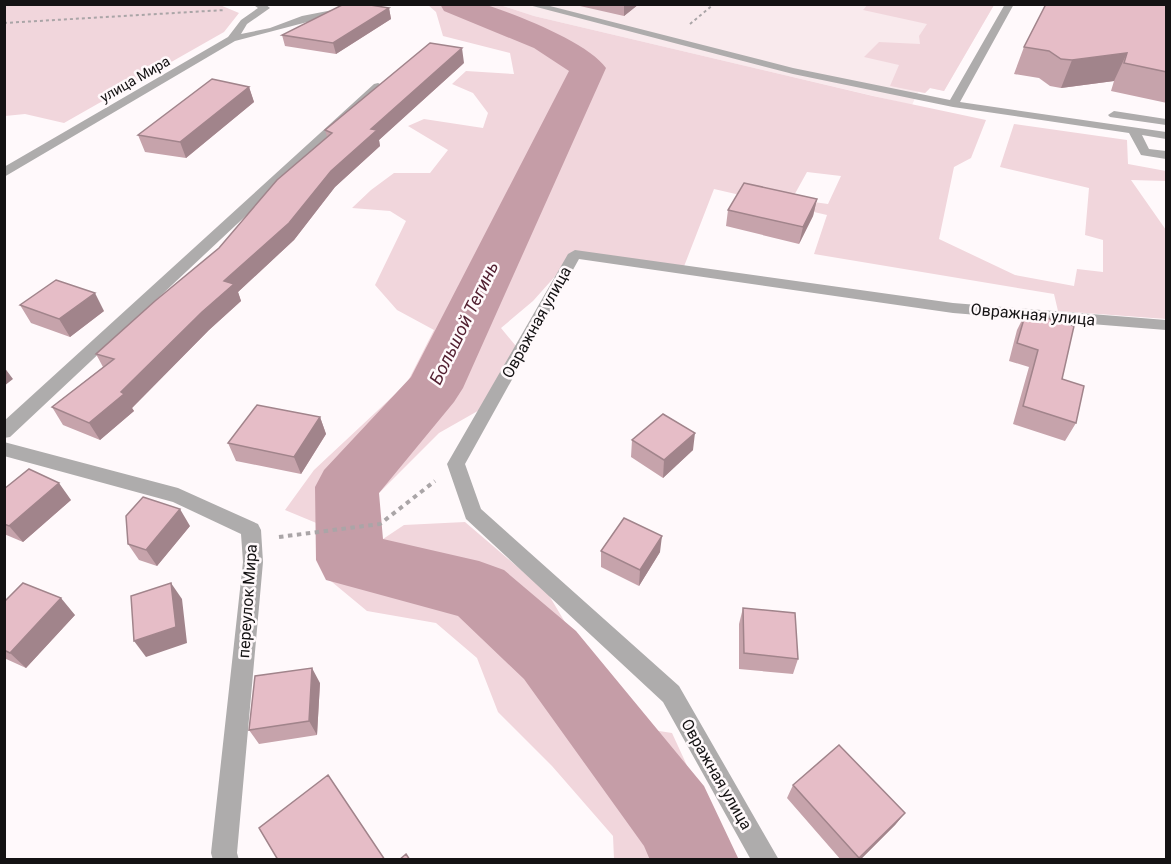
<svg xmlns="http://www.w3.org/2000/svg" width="1171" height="864" viewBox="0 0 1171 864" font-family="Roboto,sans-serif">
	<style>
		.built { fill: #f9eaed }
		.green { fill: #f1d6dc; fill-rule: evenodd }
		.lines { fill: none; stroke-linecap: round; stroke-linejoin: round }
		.river { fill: #c59da7; fill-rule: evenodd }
		.path-far1 { stroke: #aaa5a7; stroke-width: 2; stroke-dasharray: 3 3; stroke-linecap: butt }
		.path { stroke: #aaa5a7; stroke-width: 4; stroke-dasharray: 4.5 4.5; stroke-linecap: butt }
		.minor { fill: #aeacac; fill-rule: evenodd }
		.wall { fill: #c6a3ab }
		.shaded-wall { fill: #a1848b }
		.building { fill: #e6bdc7; stroke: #a1848b; stroke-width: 1.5 }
		.labels { text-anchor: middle; stroke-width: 5; stroke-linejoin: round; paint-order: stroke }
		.far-street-label { font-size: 14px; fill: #141213; stroke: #fff9fb }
		.street-label { font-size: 16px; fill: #141213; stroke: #fff9fb }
		.water-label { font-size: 18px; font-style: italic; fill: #521f30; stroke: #fff9fb }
	</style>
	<rect width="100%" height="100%" fill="#fff9fb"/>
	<path class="built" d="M 500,5 L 994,5 L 944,91 L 930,88 L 925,93 L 918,92 L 912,105 L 534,16 Z"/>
	<path class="green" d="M 868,4 L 994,4 L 994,5 L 944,91 L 930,88 L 925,93 L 890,86 L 899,65 L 864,57 L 879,42 L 920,44 L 919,36 L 927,24 L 863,10 Z
		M 220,5 L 239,13 L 224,32 L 64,123 L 25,114 L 5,116 L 5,5 Z
		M 428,5 L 500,5 L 534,16 L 873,96 L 986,120 L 971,158 L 954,167 L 939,239 L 1015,275 L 1074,286 L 1077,269 L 1103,272 L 1103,240 L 1085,235 L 1089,188 L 1000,167 L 1014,124 L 1127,140 L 1128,164 L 1166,171 L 1166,181 L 1131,180 L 1166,230 L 1166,319 L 1058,311 L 1054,294 L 814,254 L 827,215 L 714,189 L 683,269 L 575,254 L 533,301 L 501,328 L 520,351 L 490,404 L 439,433 L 373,499 L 326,527 L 285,510 L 314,470 L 407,383 L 434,330 L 397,310 L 375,285 L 406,221 L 390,211 L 352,208 L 371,190 L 394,173 L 430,173 L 448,150 L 408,126 L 424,119 L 483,128 L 488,113 L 473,93 L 452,84 L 466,71 L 514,74 L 510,53 L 443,36 L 436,12 ZM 807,172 L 841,176 L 828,204 L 792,199 Z
		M 465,522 L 547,592 L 627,726 L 672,733 L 712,820 L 737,859 L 614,859 L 613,836 L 552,766 L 498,712 L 477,658 L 436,623 L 367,611 L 326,577 L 404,525 Z"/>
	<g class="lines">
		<path class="river" d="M 440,4 C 454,4 473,1 486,5 C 516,14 589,43 606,68 L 463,388 L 454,402 L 379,493 L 383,539 L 479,561 L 504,570 L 576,631 L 704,786 L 739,860 L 650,860 L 644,846 L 524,679 L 458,616 L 326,580 L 316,560 L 315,487 L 324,470 L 411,377 L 569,71 L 534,48 L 444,11 Z"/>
		<path class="path-far1" d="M 4,23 L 225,10
			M 690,24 L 714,4"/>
		<path class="path" d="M 279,537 L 380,524 L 435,481"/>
		<path class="minor" d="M 252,4 L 265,4 L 270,8 L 247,24 L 241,34 L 270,28 L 302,16 L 348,7 L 353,10 L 235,41 L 4,177 L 4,167 L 228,37 L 241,20 L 258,8 Z
			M 525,4 L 542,4 L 793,68 L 950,100 L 1005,4 L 1014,4 L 960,102 L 1166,132 L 1166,139 L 1142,135 L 1149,149 L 1166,151 L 1166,159 L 1141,155 L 1129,133 L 953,107 L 793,74 Z
			M 378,83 L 384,86 L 382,88 L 10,437 L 4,438 L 4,421 L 374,84 Z
			M 1114,111 L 1166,119 L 1166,125 L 1110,117 L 1108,115 Z
			M 575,250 L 953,303 L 1166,320 L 1166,330 L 953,313 L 579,259 L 465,464 L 481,509 L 679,686 L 779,860 L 751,860 L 663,702 L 466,519 L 447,464 L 568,254 Z
			M 4,442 L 178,488 L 258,524 L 261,530 L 263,562 L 237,853 L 239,860 L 213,860 L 211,853 L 243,562 L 241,534 L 173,502 L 4,456 Z"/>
	</g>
	<path class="wall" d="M 571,4 L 639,4 L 624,16 Z
		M 1167,4 L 1167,103 L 1111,91 L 1114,81 L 1061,88 L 1050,86 L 1039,78 L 1014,74 L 1024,47 Z
		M 389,8 L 391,19 L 336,54 L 285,46 L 282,35 Z
		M 464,63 L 379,140 L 380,146 L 335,187 L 294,240 L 238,292 L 241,301 L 209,330 L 132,408 L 134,411 L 100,440 L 63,425 L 52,407 L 103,367 L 96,354 L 219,248 L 327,137 L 325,130 Z
		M 249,87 L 254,102 L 186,158 L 145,152 L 138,135 Z
		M 817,199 L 813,216 L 799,244 L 726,226 L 728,210 Z
		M 20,305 L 104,311 L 70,337 L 31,323 Z
		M 1026,312 L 1062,379 L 1076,423 L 1065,441 L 1013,424 L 1029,367 L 1009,361 L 1017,330 Z
		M 320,417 L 326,434 L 301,474 L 236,461 L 228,443 Z
		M 632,440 L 693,450 L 663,478 L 631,457 Z
		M 4,489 L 71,500 L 23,542 L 4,534 Z
		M 190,526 L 157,566 L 139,560 L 128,544 Z
		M 601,551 L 660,552 L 639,586 L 601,567 Z
		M 4,602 L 75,615 L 26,668 L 4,658 Z
		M 743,608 L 798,659 L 793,674 L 739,669 L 739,624 Z
		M 320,683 L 317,735 L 259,744 L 249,730 Z
		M 793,785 L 905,813 L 895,825 L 860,860 L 841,860 L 787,798 Z"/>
	<path class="shaded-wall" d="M 624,4 L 639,4 L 624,16 Z
		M 389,8 L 391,19 L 336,54 L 333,43 Z
		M 462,48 L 464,63 L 379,140 L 380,146 L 335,187 L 294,240 L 238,292 L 241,301 L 209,330 L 132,408 L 134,411 L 100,440 L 89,423 L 121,392 L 224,281 L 371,129 Z
		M 1127,53 L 1114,81 L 1061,88 L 1072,60 Z
		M 249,87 L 254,102 L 186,158 L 180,142 Z
		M 817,199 L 813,216 L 799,244 L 803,227 Z
		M 95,293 L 104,311 L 70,337 L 59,319 Z
		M 4,367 L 13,379 L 4,386 Z
		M 320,417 L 326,434 L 301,474 L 294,457 Z
		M 695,433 L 693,450 L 663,478 L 664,460 Z
		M 59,483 L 71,500 L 23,542 L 9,526 Z
		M 180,509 L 190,526 L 157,566 L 146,550 Z
		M 662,536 L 660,552 L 639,586 L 640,570 Z
		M 171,583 L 182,599 L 187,643 L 146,657 L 134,641 Z
		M 61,598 L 75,615 L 26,668 L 10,653 Z
		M 312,668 L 320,683 L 317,735 L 309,721 Z
		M 905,813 L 895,825 L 860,860 L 858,860 Z"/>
	<path class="building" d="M 344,4 L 364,4 L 389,8 L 333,43 L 282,35 Z
		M 1046,4 L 1167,4 L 1167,72 L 1124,63 L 1127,53 L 1072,60 L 1061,59 L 1049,51 L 1024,47 Z
		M 430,43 L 462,48 L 371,129 L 377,130 L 331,171 L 289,223 L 224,281 L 234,284 L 202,312 L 121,392 L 124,394 L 89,423 L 52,407 L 114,359 L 96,354 L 155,301 L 219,248 L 277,180 L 332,133 L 325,130 Z
		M 212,79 L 249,87 L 180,142 L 138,135 Z
		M 744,183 L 817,199 L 803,227 L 728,210 Z
		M 56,280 L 95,293 L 59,319 L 20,305 Z
		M 1026,312 L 1074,326 L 1062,379 L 1084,386 L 1076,423 L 1023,406 L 1038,350 L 1017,343 Z
		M 257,405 L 320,417 L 294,457 L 228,443 Z
		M 663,414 L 695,433 L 664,460 L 632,440 Z
		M 29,469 L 59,483 L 9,526 L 4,524 L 4,489 Z
		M 143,497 L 180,509 L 146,550 L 128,544 L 126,516 Z
		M 624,518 L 662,536 L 640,570 L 601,551 Z
		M 23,583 L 61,598 L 10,653 L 4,650 L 4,602 Z
		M 171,583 L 176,627 L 134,641 L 131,596 Z
		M 743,608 L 795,613 L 798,659 L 744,653 Z
		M 312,668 L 309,721 L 249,730 L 255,676 Z
		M 839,745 L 905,813 L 859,858 L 793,785 Z
		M 328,775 L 385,860 L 278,860 L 259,828 Z
		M 406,854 L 410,860 L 399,860 Z"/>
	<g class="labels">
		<g class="far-street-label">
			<text transform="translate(135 79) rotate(-30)" y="5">улица Мира</text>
		</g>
		<g class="street-label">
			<text transform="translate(1033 314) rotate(5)" y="6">Овражная улица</text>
			<text transform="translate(536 322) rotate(-61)" y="6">Овражная улица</text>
			<text transform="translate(247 601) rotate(-86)" y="6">переулок Мира</text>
			<text transform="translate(717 774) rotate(60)" y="6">Овражная улица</text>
		</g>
		<g class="water-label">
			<text transform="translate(464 323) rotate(-64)" y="6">Большой Тегинь</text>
		</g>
	</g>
	<rect width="1171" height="864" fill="none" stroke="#141213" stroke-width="12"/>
</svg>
